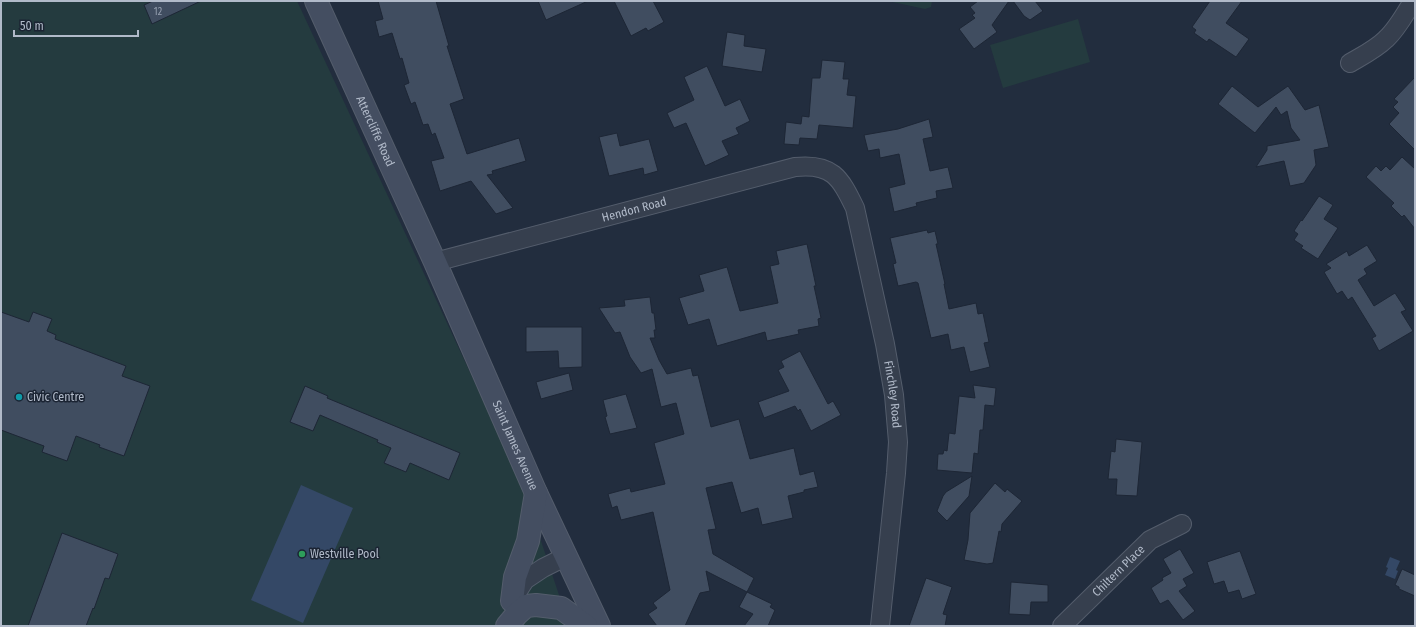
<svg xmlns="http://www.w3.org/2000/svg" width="1416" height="627" viewBox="0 0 1416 627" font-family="'Fira Sans Condensed',sans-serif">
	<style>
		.green { fill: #243b3f }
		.water { fill: #344866 }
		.building { fill: #404d60; stroke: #1d2635 }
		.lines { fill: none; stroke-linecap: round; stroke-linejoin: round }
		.street-casing { stroke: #545d6c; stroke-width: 20 }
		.secondary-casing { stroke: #545d6c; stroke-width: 24 }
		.street { stroke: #363f4e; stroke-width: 18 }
		.secondary { stroke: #444e61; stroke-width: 22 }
		.culture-dot { fill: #0f9aa8; stroke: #1b2433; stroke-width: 1.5 }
		.leisure-dot { fill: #2e9e5b; stroke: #1b2433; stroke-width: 1.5 }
		.labels { text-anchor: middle; stroke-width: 3; stroke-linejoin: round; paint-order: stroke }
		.number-label { font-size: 10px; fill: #959faf }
		.street-label { font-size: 12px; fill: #b1bac9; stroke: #1b2433 }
		.poi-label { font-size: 12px; fill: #b1bac9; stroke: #1b2433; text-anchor: start }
	</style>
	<rect width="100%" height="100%" fill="#222d3e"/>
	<path class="green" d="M 1,1 L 297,1 L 522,484 L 567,619 L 571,626 L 1,626 Z
		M 888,1 L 932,1 L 931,7 L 925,9 Z
		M 1078,19 L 1090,62 L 1003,88 L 990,45 Z"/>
	<path class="water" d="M 301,485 L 353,508 L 303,623 L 251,600 Z
		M 1390,557 L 1400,561 L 1396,570 L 1398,571 L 1395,579 L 1385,575 L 1388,568 L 1386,567 Z"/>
	<path class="building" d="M 153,1 L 201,1 L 152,24 L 144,5 Z
		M 378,1 L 436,1 L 449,46 L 447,46 L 464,99 L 450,104 L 467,154 L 519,138 L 526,161 L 492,171 L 493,174 L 487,175 L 513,208 L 496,214 L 471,181 L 440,191 L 431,161 L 444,158 L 435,133 L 432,135 L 428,124 L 423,125 L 415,102 L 411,104 L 404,85 L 409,83 L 402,58 L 400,59 L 392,33 L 379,37 L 375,21 L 383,19 Z
		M 538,1 L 588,1 L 546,20 Z
		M 614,1 L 653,1 L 664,22 L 648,31 L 646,28 L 631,36 Z
		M 978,1 L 1009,1 L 992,25 L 997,32 L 974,49 L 959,29 L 975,18 L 972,15 L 975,13 L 970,7 Z
		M 1013,1 L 1035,1 L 1043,11 L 1030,20 L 1024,16 Z
		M 1210,1 L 1242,1 L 1226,23 L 1249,39 L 1236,57 L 1209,39 L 1207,42 L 1194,33 L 1196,30 L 1192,27 Z
		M 727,32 L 745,35 L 744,46 L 766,49 L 762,72 L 722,66 Z
		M 822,60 L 845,62 L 843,79 L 849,79 L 847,95 L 856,96 L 853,128 L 819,125 L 817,139 L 800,138 L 799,145 L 784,144 L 786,122 L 801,124 L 802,116 L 809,117 L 812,78 L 820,78 Z
		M 707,66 L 725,106 L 740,99 L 750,121 L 736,128 L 739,134 L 722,141 L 729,155 L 705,166 L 686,123 L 674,128 L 667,113 L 694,100 L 684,77 Z
		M 1415,77 L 1415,150 L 1389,124 L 1399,113 L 1393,107 L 1398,102 L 1394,99 Z
		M 1232,86 L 1258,107 L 1288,86 L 1305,110 L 1319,105 L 1329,147 L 1314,150 L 1316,165 L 1304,183 L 1290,186 L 1284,161 L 1256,167 L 1267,150 L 1267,146 L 1300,140 L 1291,128 L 1287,111 L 1281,115 L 1276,107 L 1255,133 L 1218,104 Z
		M 929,119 L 933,137 L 923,139 L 930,171 L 948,167 L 953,188 L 936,191 L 937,198 L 916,203 L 917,206 L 894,212 L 889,188 L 905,184 L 899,154 L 880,158 L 879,149 L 868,151 L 864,135 L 898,129 Z
		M 617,133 L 620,146 L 649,139 L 658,171 L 644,175 L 643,168 L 609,176 L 599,137 Z
		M 1402,157 L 1415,169 L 1415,229 L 1404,215 L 1402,217 L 1391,206 L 1394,203 L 1366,177 L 1376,166 L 1381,171 L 1386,166 L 1390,170 Z
		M 1319,196 L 1333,205 L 1324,219 L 1338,228 L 1318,259 L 1301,248 L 1303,246 L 1294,240 L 1298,234 L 1294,231 L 1301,220 L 1302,221 Z
		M 927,230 L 928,233 L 935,231 L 938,244 L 936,244 L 945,284 L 944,284 L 949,309 L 976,303 L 978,314 L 983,313 L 989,342 L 984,343 L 990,367 L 970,372 L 964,347 L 951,350 L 948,334 L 931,338 L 918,283 L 916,282 L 898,286 L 893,264 L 896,263 L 890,238 Z
		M 807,244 L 816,286 L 814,286 L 821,318 L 818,319 L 819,326 L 798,330 L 799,334 L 767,341 L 765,332 L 717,346 L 709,319 L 688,325 L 679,298 L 704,291 L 699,275 L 727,267 L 740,311 L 778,303 L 770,266 L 779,264 L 776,251 Z
		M 1367,245 L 1377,261 L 1364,269 L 1367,274 L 1358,280 L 1374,306 L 1395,293 L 1406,310 L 1401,312 L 1413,331 L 1379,351 L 1372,338 L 1376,336 L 1352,297 L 1348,300 L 1342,291 L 1337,294 L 1324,272 L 1331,268 L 1326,264 L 1347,251 L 1349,256 Z
		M 650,297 L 652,313 L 654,313 L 656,330 L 654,330 L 655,338 L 650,338 L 659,360 L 667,374 L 691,368 L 693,376 L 698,375 L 711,427 L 739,419 L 750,459 L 794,448 L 800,475 L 814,471 L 818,487 L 804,490 L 804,492 L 788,496 L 793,518 L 762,525 L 758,508 L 741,513 L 732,482 L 706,488 L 716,529 L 708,530 L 713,554 L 754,578 L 747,592 L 706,571 L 710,591 L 700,593 L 685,626 L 657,626 L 648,614 L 657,608 L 653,603 L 670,590 L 653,512 L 621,520 L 617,506 L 612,508 L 608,494 L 630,488 L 631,492 L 665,484 L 654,443 L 684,434 L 676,403 L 661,407 L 652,369 L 641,373 L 630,357 L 620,332 L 615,333 L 599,308 L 625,306 L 624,300 Z
		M 1,312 L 29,322 L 33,312 L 52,319 L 47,331 L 56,335 L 55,339 L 126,366 L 122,376 L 150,386 L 124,456 L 99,447 L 100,445 L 76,436 L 67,461 L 42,452 L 44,446 L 1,430 Z
		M 526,327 L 582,327 L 582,367 L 559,368 L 558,351 L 526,352 Z
		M 800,351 L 828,404 L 833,401 L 841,415 L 811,431 L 800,409 L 798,411 L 795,406 L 764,418 L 758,402 L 789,391 L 778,370 L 784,367 L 781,361 Z
		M 569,373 L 573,390 L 541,399 L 536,382 Z
		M 973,385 L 996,388 L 994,406 L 985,405 L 983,430 L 980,430 L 978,454 L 974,453 L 972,473 L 937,470 L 938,454 L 943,454 L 944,450 L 947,451 L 949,433 L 955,434 L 959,396 L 975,398 Z
		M 305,386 L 328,396 L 327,398 L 460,453 L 449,480 L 410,463 L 406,472 L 384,463 L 391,448 L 377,442 L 378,440 L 320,415 L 313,431 L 290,422 Z
		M 626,394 L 637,428 L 610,434 L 605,417 L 607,416 L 603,400 Z
		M 1116,439 L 1142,442 L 1137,496 L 1116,495 L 1117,479 L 1108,479 L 1111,451 L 1115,452 Z
		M 972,476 L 969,496 L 947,521 L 937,511 L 943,496 L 946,492 Z
		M 995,483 L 1005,492 L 1007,489 L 1022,501 L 1002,524 L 1001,532 L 999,531 L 993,563 L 987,564 L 964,560 L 968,540 L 970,513 Z
		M 62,533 L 118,554 L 109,579 L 105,578 L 94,609 L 93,608 L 86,626 L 28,626 Z
		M 1180,549 L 1194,573 L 1183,579 L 1187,586 L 1179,591 L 1195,611 L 1183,620 L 1168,600 L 1160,604 L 1151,588 L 1163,580 L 1162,578 L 1171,573 L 1163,559 Z
		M 1240,551 L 1256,594 L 1242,599 L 1239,590 L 1228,593 L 1224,581 L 1214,584 L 1207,562 Z
		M 1402,569 L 1415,575 L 1415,596 L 1399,589 L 1399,587 L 1395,585 Z
		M 926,578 L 952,587 L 943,614 L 947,615 L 945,626 L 909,626 Z
		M 1011,582 L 1048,585 L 1048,602 L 1031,602 L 1030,615 L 1009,614 Z
		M 747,592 L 772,604 L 770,607 L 775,610 L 768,626 L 744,626 L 753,614 L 739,607 Z"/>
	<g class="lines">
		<g class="street-casing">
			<g id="street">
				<path d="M 1350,63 C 1362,56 1376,49 1386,39 C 1397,29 1405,14 1413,1"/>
				<path id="s1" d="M 435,262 L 795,167 C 832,163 840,177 855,208 L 885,344 L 894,395 L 898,442 L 896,473 L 880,626"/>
				<path d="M 512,600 L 525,580 L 543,568 L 565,557"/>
				<path id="s2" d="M 1062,626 L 1150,540 L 1182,524"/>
			</g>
		</g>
		<g class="secondary-casing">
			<g id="secondary">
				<path id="s3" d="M 316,1 L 435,262 L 536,493 L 599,626"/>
				<path d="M 512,601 L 515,577 L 528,541 L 536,493"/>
				<path d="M 507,626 L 517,614 L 526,606 L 536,605 L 561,608 L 586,626"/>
			</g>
		</g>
		<use href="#street" class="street"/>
		<use href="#secondary" class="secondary"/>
	</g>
	<circle class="culture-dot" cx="19" cy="397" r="4"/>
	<circle class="leisure-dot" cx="302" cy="554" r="4"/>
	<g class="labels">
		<g class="number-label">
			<text x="158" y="15">12</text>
		</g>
		<g class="street-label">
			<text dy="4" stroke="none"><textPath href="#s3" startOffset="143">Attercliffe Road</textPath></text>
			<text dy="4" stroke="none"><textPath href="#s1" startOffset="206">Hendon Road</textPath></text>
			<text dy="4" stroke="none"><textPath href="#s1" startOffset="643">Finchley Road</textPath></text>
			<text dy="4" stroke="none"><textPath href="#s3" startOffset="487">Saint James Avenue</textPath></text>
			<text dy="4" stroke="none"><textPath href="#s2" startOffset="79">Chiltern Place</textPath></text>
		</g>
		<g class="poi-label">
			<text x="27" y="401">Civic Centre</text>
			<text x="310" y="558">Westville Pool</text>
		</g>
	</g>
	<rect width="1416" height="627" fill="none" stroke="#b1bac9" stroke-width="4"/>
	<path d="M14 30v6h124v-6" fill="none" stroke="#b1bac9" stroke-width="2"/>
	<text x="20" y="30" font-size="12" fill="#b1bac9" stroke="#1b2433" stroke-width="3" paint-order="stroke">50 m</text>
</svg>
